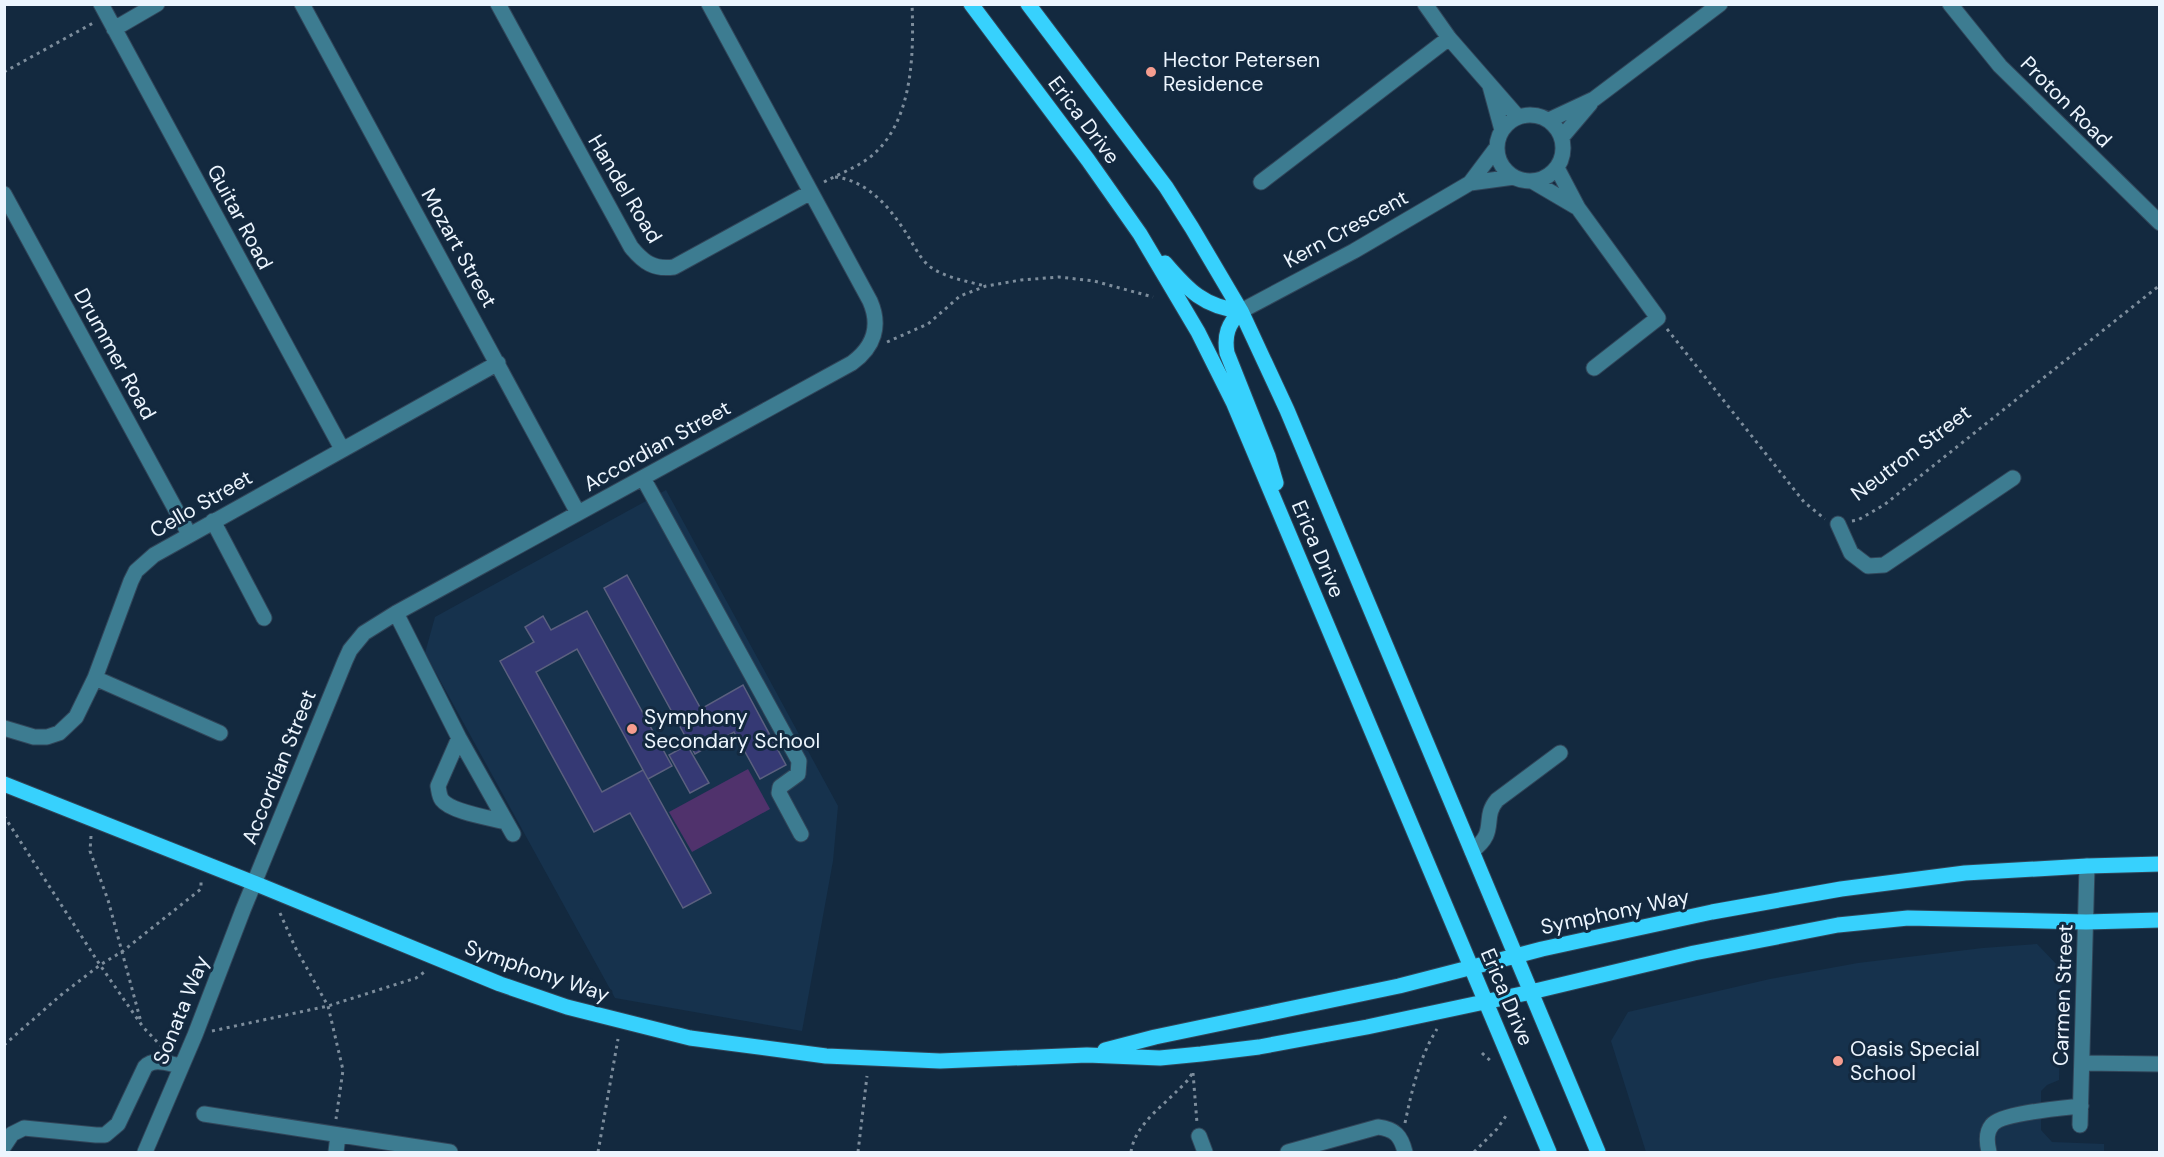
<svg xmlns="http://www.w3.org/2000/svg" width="2164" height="1157" viewBox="0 0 2164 1157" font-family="'DM Sans',sans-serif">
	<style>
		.built { fill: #16324d }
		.green { fill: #50326c }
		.building { fill: #353974; stroke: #5b607f; stroke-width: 1.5 }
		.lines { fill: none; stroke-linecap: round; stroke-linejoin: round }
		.minor-casing { stroke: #31465a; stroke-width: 17 }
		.major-casing { stroke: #31465a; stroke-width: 17 }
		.path { stroke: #7d8d9c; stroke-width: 3; stroke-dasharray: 3 4.5; stroke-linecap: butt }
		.minor { stroke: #3d7c91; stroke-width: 15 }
		.major { stroke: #37d1fd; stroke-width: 15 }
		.poi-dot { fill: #f59d8f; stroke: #13293f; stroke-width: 2 }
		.labels { text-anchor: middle; stroke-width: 6; stroke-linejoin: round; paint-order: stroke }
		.poi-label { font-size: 21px; fill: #ecf5fe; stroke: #13293f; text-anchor: start }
		.street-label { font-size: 21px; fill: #ecf5fe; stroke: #13293f }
	</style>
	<rect width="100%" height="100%" fill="#13293f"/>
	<path class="built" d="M 666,490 L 838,806 L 833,861 L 802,1031 L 615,998 L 425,653 L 435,617 Z
		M 2037,944 L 2062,970 L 2059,1080 L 2047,1085 L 2041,1091 L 2041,1130 L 2052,1142 L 2104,1144 L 2104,1152 L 1646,1152 L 1611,1041 L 1628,1012 L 1770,979 L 1858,963 L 1983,948 Z"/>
	<path class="green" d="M 748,769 L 770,809 L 692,852 L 669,812 Z"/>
	<path class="building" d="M 627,575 L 701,709 L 743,685 L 786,765 L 760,779 L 734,732 L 695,754 L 604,588 Z
		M 587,611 L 672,766 L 648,779 L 577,649 L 536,672 L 602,792 L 643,770 L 711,893 L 683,908 L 630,813 L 594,832 L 500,661 L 534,642 L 525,627 L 543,616 L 551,630 Z
		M 687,745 L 709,783 L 690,793 L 669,755 Z"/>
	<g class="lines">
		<g class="minor-casing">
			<path id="minor" d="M 101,4 L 342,449
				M 302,4 L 578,513
				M 498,4 L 631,247 C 643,262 654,270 674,267 L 811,192
				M 1425,4 L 1449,38 L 1518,117
				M 1950,4 L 2000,66 L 2160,223
				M 114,29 L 157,4
				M 1490,86 L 1502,130
				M1497 148a33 33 0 1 1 66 0a33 33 0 1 1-66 0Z
				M 1549,120 L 1594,99 L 1720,4
				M 1562,137 L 1590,104
				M 1557,168 L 1578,208 L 1658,318 L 1594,368
				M 1532,181 L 1578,208
				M 1261,182 L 1449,38
				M 1470,183 L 1497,147
				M 4,194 L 189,534
				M 1241,311 L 1354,251 L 1470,183 L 1514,177
				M 643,478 L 799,761 L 798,774 L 780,787 L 779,793 L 801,834
				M 213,521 L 264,618
				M 1838,524 L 1851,553 L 1868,566 L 1884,565 L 2013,478
				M 396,613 L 459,738 L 513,834
				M 95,678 L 220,733
				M 4,728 L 34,737 L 47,737 L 59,733 L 76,717 L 95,678 L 131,581 L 136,571 L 154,555 L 498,363
				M 459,738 L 438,786 C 439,791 439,796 442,800 C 451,812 491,818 506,822
				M 1472,851 C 1499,831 1481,819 1497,800 L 1560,753
				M 2082,1063 L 2160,1064
				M 204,1114 L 450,1152
				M 2080,1125 L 2087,866
				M 1199,1136 L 1205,1152
				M 4,1146 L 12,1134 L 24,1128 L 96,1135 L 105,1135 L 118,1124 L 145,1067 C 154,1057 169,1064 181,1066
				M 145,1152 L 195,1035 L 243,910 L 345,661 L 350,650 L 364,633 L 396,613 L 852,363 C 874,347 881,326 870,301 L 709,4
				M 336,1152 L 338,1135
				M 1288,1152 L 1378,1127 C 1395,1129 1401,1136 1405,1152
				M 1989,1152 C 1987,1144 1986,1132 1992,1125 C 2001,1113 2064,1108 2081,1106"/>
		</g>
		<g class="major-casing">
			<path id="major" d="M 971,4 L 1088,160 L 1140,234 L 1198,332 L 1234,404 L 1549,1152
				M 1028,4 L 1166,187 L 1192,228 L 1241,311 L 1287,410 L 1598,1152
				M 1165,263 C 1188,290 1204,307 1241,311
				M 1241,311 C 1228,324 1224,335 1227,353 L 1268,456 L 1276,483
				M 4,784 L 254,883 L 500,984 L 567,1007 L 690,1038 L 826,1056 L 940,1061 L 1087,1055 L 1160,1058 L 1201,1054 L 1259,1047 L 1367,1027 L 1531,992 L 1694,953 L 1838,925 L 1908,918 L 2086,922 L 2160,920
				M 1105,1050 L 1155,1037 L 1399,986 L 1542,949 L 1712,912 L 1841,889 L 1965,873 L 2087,866 L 2160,864"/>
		</g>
		<path class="path" d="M 4,72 L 95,22
			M 835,177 C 869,181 891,209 908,236 C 914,246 920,258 929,266 C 945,278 967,281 985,286
			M 824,182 C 839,174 855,168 869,158 C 913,124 914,55 912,4
			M 1667,329 L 1804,502 L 1825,519
			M 887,342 L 928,324 L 960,296 L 986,286 L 1021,280 L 1059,277 L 1094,281 L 1153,297
			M 1852,521 L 1858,520 L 1884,505 L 2160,285
			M 4,816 L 100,965 L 143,1027 L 162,1047
			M 91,836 L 90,851 L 108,900 L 141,1022
			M 280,913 L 295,947 L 328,1006 L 343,1070 L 336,1119
			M 212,1031 L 328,1006 L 416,978 L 426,971
			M 4,1045 L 61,995 L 100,965 L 123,951 L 201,889 L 201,881
			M 1482,1053 L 1493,1063
			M 1193,1073 L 1197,1123
			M 1405,1123 C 1412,1090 1419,1058 1437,1029
			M 598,1152 L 618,1039
			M 858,1152 L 867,1076
			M 1131,1152 C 1135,1126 1158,1110 1176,1092 C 1182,1086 1191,1079 1193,1070
			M 1474,1152 L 1497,1129 L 1508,1113"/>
		<use href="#minor" class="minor"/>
		<use href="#major" class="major"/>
	</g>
	<g class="poi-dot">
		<circle cx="1151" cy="72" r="6"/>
		<circle cx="632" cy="729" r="6"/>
		<circle cx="1838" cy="1061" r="6"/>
	</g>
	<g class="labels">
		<g class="poi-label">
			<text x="1163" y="67">Hector Petersen<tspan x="1163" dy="24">Residence</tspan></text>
			<text x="644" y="724">Symphony<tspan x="644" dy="24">Secondary School</tspan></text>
			<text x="1850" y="1056">Oasis Special<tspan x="1850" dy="24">School</tspan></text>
		</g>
		<g class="street-label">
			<text transform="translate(2066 102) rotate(45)" y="7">Proton Road</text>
			<text transform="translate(1084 120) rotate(53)" y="7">Erica Drive</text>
			<text transform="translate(625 189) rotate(59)" y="7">Handel Road</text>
			<text transform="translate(240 217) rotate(62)" y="7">Guitar Road</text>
			<text transform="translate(1346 229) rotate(-29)" y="7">Kern Crescent</text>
			<text transform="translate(459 248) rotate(61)" y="7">Mozart Street</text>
			<text transform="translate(115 354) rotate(61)" y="7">Drummer Road</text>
			<text transform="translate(657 446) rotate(-29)" y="7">Accordian Street</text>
			<text transform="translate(1911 453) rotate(-37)" y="7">Neutron Street</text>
			<text transform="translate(201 504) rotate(-30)" y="7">Cello Street</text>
			<text transform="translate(1318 549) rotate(67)" y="7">Erica Drive</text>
			<text transform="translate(279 767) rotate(-68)" y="7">Accordian Street</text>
			<text transform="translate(1615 912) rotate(-12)" y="7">Symphony Way</text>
			<text transform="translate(537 971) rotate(19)" y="7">Symphony Way</text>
			<text transform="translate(2063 995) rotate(-88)" y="7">Carmen Street</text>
			<text transform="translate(1507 997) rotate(67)" y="7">Erica Drive</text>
			<text transform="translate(181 1010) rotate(-68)" y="7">Sonata Way</text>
		</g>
	</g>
	<rect width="2164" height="1157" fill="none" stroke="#ecf5fe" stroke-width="12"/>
</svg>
